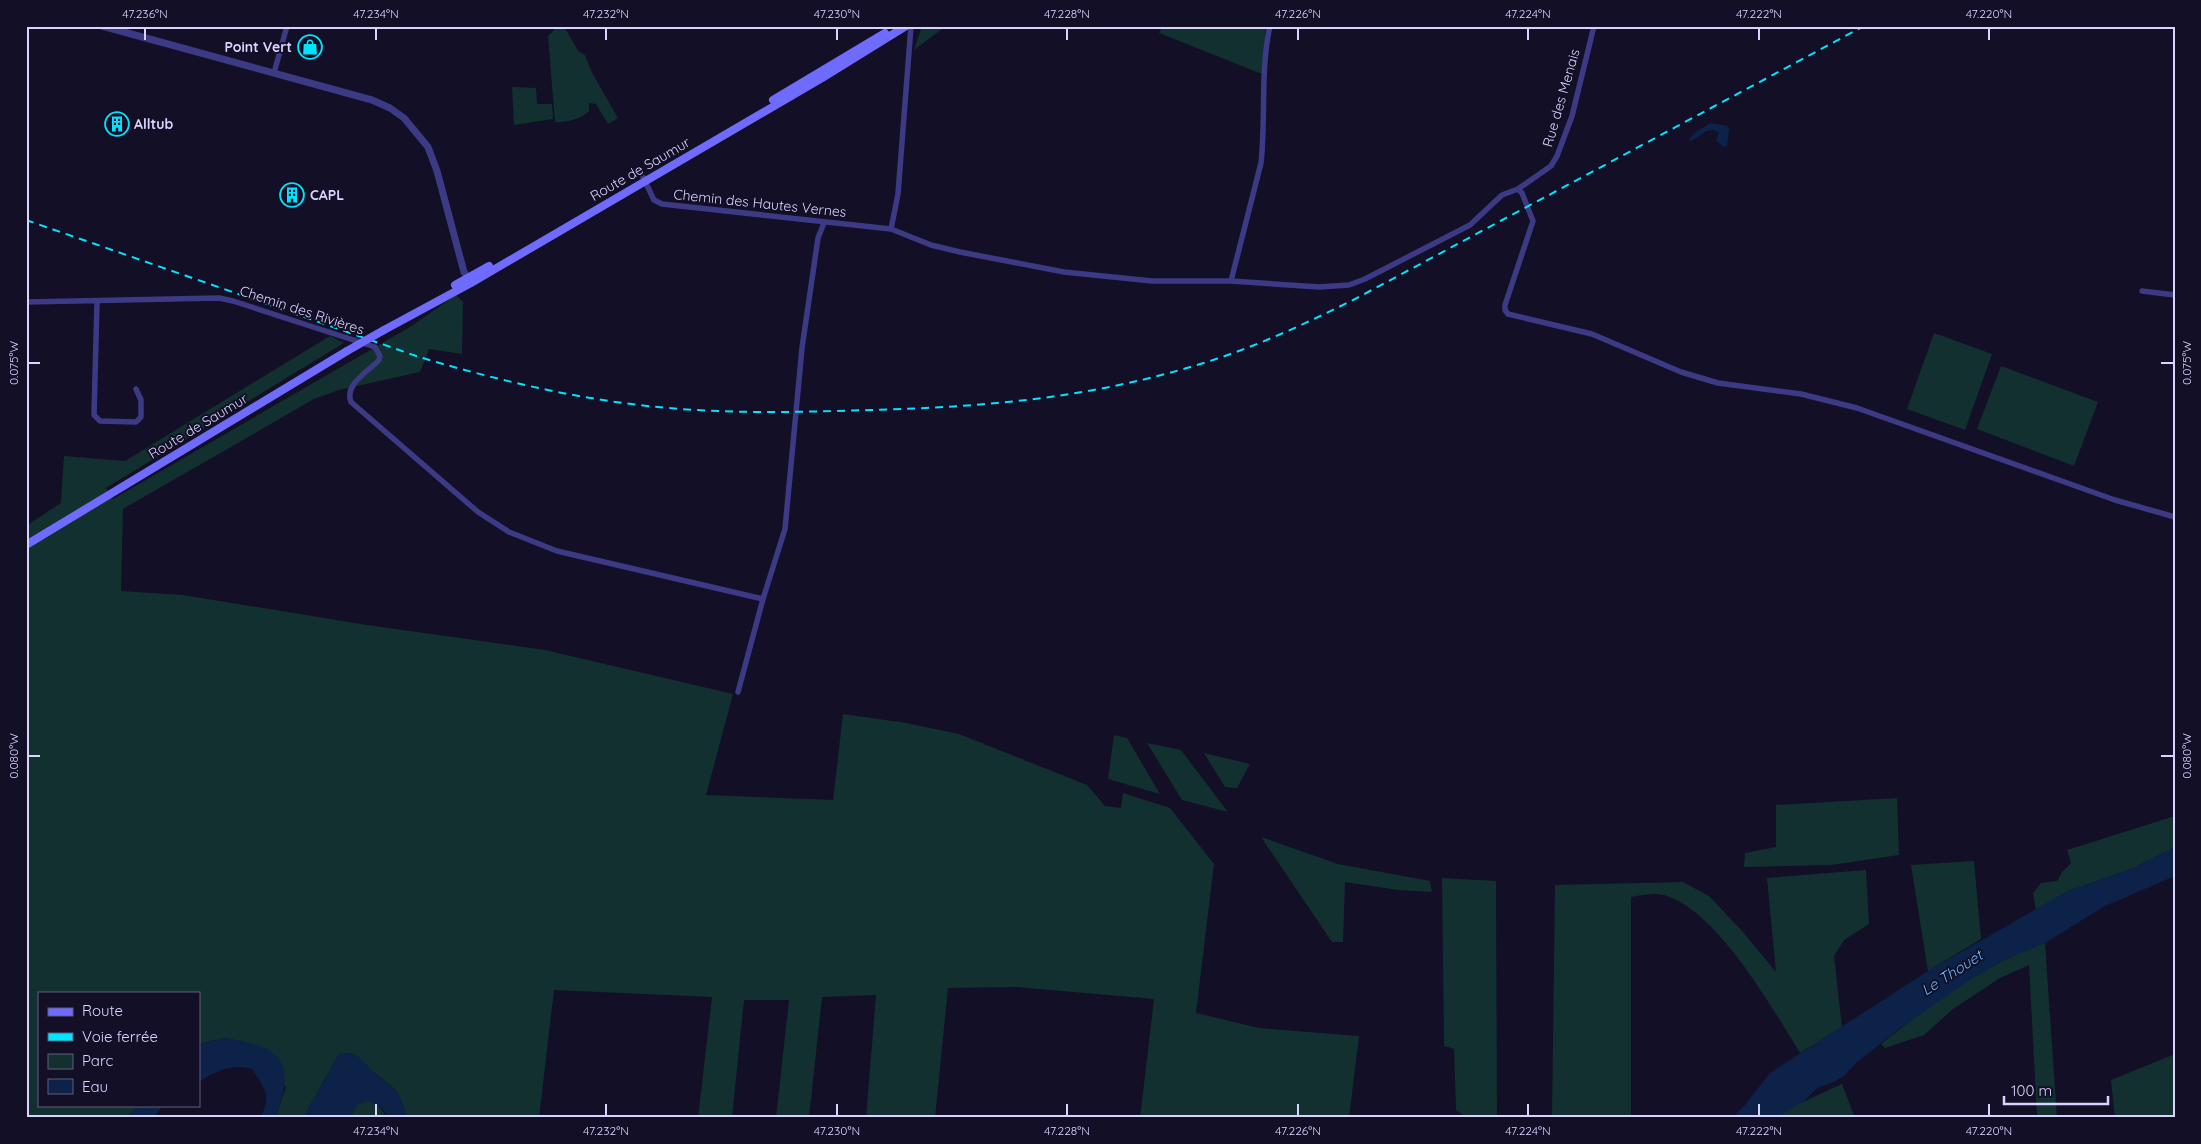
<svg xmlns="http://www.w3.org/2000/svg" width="2201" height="1144" viewBox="0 0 2201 1144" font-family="Quicksand,sans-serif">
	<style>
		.green { fill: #12302f }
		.water { fill: #0c2248 }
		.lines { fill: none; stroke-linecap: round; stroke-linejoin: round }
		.minor { stroke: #3d3a85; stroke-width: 5.5 }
		.tertiary { stroke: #3d3a85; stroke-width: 7 }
		.secondary { stroke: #6f6bff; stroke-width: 8 }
		.rail { stroke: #00e5ff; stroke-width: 2; stroke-dasharray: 8 6; stroke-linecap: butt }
		.secondary-bridge { stroke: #6f6bff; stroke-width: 8 }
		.ticks { fill: none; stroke: #d9d4ff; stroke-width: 2 }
		.labels { text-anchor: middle; stroke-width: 4; stroke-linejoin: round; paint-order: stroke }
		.poi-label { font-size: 14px; font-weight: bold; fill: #d9d4ff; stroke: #130f26; text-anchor: start }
		.street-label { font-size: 14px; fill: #d9d4ff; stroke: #130f26 }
		.water-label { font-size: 15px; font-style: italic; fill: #62b6ff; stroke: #130f26 }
		.neatline { fill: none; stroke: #d9d4ff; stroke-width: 2 }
		.ticks-label { font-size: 12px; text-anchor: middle; fill: #d9d4ff }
	</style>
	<rect width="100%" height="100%" fill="#130f26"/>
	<path class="green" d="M 922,26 L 946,26 L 914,50 Z
		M 1163,26 L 1266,26 L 1262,74 L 1159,33 Z
		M 565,28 L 578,51 L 585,55 L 591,71 L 618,118 L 608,124 L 596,104 L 589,103 L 589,111 C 582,119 565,123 555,122 L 548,36 L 555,29 Z
		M 512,87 L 536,88 L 537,104 L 552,104 L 553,119 L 514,125 Z
		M 456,295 L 463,302 L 462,354 L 429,349 L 420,372 L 339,390 L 314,399 L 123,509 L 121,591 L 183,595 L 367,625 L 545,650 L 733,694 L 706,795 L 833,800 L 843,714 L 906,723 L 959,734 L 1087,785 L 1105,806 L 1121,808 L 1123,793 L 1170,808 L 1214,864 L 1196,1013 L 1259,1028 L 1359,1036 L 1349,1118 L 1140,1118 L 1154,999 L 1015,987 L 948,988 L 935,1118 L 866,1118 L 876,995 L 822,997 L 809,1118 L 776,1118 L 789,1000 L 744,1000 L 732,1118 L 698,1118 L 712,997 L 554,990 L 539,1118 L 408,1118 L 397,1091 L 350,1053 L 339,1054 L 303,1118 L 275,1118 L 286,1087 L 239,1041 L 225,1038 L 199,1044 L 199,993 L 39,993 L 39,1105 L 140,1105 L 125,1118 L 26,1118 L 26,526 L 61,503 L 64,456 L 125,461 L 330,336 L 344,343 L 106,488 L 113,499 L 410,327 Z
		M 1934,333 L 1992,354 L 1965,430 L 1907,409 Z
		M 2001,366 L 2098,402 L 2074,466 L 1977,429 Z
		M 1114,735 L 1127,738 L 1160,794 L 1108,779 Z
		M 1147,743 L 1181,750 L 1228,812 L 1182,800 Z
		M 1204,753 L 1250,764 L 1237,788 L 1225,787 Z
		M 1897,798 L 1899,855 L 1831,865 L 1744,867 L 1745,853 L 1776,847 L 1776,805 Z
		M 2175,816 L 2175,847 L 2131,869 L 2066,892 L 2036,910 L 2033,893 L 2041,883 L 2057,881 L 2062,872 L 2071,863 L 2067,850 Z
		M 1261,837 L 1338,864 L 1430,881 L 1432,892 L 1398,890 L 1345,882 L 1343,942 L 1332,942 Z
		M 1974,861 L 1981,939 L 1928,971 L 1911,865 Z
		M 1866,870 L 1869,924 L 1844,940 L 1834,956 L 1842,1027 L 1800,1053 C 1773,1009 1712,901 1658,894 C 1650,893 1639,896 1631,897 L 1631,1118 L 1552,1118 L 1555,885 L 1683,882 L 1709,896 L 1743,932 L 1776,972 L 1767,878 Z
		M 1442,878 L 1496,881 L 1497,1118 L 1467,1118 L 1456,1110 L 1454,1049 L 1444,1046 Z
		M 2045,943 L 2057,1118 L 2033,1118 L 2037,1115 L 2029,965 L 2000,978 L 1953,1009 L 1924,1035 L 1885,1048 L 1881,1044 C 1930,1004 1985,964 2045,943 Z
		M 2175,1054 L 2175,1118 L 2115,1118 L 2111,1080 Z
		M 1842,1084 L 1855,1118 L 1775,1118 L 1792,1107 Z
		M 367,1101 L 377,1104 L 388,1118 L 350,1118 L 357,1104 Z"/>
	<path class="water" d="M 1710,123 L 1728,126 L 1729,129 L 1727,146 L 1724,147 L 1716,141 L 1719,133 L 1714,130 L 1707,131 L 1691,141 L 1689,140 L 1693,134 Z
		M 2175,847 L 2175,876 L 2105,906 L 2045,943 L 2008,958 L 1971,979 L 1899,1029 L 1856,1063 L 1844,1076 L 1834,1082 L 1817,1088 L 1804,1101 L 1775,1118 L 1731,1118 L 1744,1106 L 1770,1073 L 1928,971 L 2066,892 L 2131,869 Z
		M 225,1038 C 237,1041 252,1042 263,1047 C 296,1063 284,1091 275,1118 L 260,1118 C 272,1096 265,1089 252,1069 C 232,1064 216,1070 199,1082 L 199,1044 Z
		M 350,1053 L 359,1057 L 380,1078 L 397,1091 L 408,1118 L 388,1118 C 382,1104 371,1099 357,1104 L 350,1118 L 303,1118 L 339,1054 Z
		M 140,1105 L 163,1105 L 154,1118 L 125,1118 Z"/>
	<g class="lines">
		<path class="minor" d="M 274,73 L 287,26
			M 643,177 L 654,200 L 662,204 L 891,229 L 931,245 L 960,252 L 1064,272 L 1152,281 L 1231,281 L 1319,287 L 1349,285 L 1365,279 L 1470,225 L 1502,195 L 1518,189 L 1551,166 L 1557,156 L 1572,116 L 1594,26
			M 1518,189 L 1522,193 L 1533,221 L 1505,305 L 1505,310 L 1508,314 L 1592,334 L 1681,372 L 1718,383 L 1801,394 L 1857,408 L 2115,500 L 2175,517
			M 891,229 L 898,194 L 911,26
			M 1231,281 L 1261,163 C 1266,118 1260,71 1270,26
			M 2142,291 L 2175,295
			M 26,302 L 219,298 L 233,301 L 375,347 L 380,356 L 379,360 C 368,372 344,384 351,402 L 478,512 L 509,532 L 557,551 L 763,599
			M 97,302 L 94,415 L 100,421 L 136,422 L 141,417 L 141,400 L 136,389
			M 738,692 L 763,599 L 785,529 L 802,348 L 818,238 L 824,223"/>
		<path class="tertiary" d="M 102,26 L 372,100 L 390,108 L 404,118 L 428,147 L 437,171 L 464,272 L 471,282"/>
		<path class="secondary" d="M 773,100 L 885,33
			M 455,285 L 489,266
			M 384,330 L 471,283 L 822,78 L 906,26
			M 26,545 L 347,351"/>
		<path class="rail" d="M 26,220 L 419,357 C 500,381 584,401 669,408 C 736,414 804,412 871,410 C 990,407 1099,397 1213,360 C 1262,344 1309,322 1355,299 L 1864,26"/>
		<path class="secondary-bridge" d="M 347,351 L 384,330"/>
	</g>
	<path class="ticks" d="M 145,28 L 145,40M 376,28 L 376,40M 606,28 L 606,40M 837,28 L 837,40M 1067,28 L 1067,40M 1298,28 L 1298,40M 1528,28 L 1528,40M 1759,28 L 1759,40M 1989,28 L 1989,40M 28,363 L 40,363M 2161,363 L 2174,363M 28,756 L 40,756M 2161,756 L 2174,756M 376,1104 L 376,1116M 606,1104 L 606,1116M 837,1104 L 837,1116M 1067,1104 L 1067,1116M 1298,1104 L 1298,1116M 1528,1104 L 1528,1116M 1759,1104 L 1759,1116M 1989,1104 L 1989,1116"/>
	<defs>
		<g id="shop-ring" transform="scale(1.25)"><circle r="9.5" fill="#130f26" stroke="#00e5ff" stroke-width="1.5"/><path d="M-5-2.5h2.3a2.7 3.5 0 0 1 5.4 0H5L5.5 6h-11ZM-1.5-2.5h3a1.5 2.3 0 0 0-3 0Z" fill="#00e5ff"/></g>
		<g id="building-ring" transform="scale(1.25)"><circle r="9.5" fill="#130f26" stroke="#00e5ff" stroke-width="1.5"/><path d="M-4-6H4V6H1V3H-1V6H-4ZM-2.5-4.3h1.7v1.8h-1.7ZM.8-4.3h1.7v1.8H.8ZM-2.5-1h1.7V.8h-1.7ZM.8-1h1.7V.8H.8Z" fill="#00e5ff"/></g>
	</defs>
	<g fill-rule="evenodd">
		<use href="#shop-ring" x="310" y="47"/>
		<use href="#building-ring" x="117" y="124"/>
		<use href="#building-ring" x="292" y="195"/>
	</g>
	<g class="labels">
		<g class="poi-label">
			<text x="292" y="52" text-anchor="end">Point Vert</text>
			<text x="134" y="129">Alltub</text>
			<text x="310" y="200">CAPL</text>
		</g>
		<g class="street-label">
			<text transform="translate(1561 98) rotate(-74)" y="5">Rue des Menais</text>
			<text transform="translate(640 169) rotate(-30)" y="5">Route de Saumur</text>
			<text transform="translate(760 203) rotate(6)" y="5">Chemin des Hautes Vernes</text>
			<text transform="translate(302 310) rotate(18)" y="5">Chemin des Rivières</text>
			<text transform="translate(198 426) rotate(-31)" y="5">Route de Saumur</text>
		</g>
		<g class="water-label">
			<text transform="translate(1952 973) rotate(-33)" y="5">Le Thouet</text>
		</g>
	</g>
	<rect width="2201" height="1144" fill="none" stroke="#130f26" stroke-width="55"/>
	<rect x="38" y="992" width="162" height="115" fill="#130f26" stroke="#625e7d"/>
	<rect x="48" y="1008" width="25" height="8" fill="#6f6bff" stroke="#625e7d"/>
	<text x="82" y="1016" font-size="15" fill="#d9d4ff">Route</text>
	<rect x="48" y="1033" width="25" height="8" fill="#00e5ff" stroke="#625e7d"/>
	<text x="82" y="1042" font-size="15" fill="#d9d4ff">Voie ferrée</text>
	<rect x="48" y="1054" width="25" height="15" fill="#12302f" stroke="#625e7d"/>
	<text x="82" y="1066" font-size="15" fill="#d9d4ff">Parc</text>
	<rect x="48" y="1079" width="25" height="15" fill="#0c2248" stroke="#625e7d"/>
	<text x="82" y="1092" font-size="15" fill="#d9d4ff">Eau</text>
	<path d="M2004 1096v8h104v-8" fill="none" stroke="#d9d4ff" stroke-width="2.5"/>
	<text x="2011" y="1096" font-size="15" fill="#d9d4ff" stroke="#130f26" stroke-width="4" paint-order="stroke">100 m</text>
	<rect x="28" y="28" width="2146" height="1088" class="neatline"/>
	<g class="ticks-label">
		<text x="145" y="18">47.236°N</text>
		<text x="376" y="18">47.234°N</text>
		<text x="606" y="18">47.232°N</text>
		<text x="837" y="18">47.230°N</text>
		<text x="1067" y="18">47.228°N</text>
		<text x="1298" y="18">47.226°N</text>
		<text x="1528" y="18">47.224°N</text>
		<text x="1759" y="18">47.222°N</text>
		<text x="1989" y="18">47.220°N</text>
		<text transform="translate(2187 363) rotate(-90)" y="4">0.075°W</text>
		<text transform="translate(14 363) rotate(-90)" y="4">0.075°W</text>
		<text transform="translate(2187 756) rotate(-90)" y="4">0.080°W</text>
		<text transform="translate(14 756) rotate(-90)" y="4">0.080°W</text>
		<text x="376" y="1135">47.234°N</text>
		<text x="606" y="1135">47.232°N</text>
		<text x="837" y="1135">47.230°N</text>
		<text x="1067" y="1135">47.228°N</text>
		<text x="1298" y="1135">47.226°N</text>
		<text x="1528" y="1135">47.224°N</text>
		<text x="1759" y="1135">47.222°N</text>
		<text x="1989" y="1135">47.220°N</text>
	</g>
</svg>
